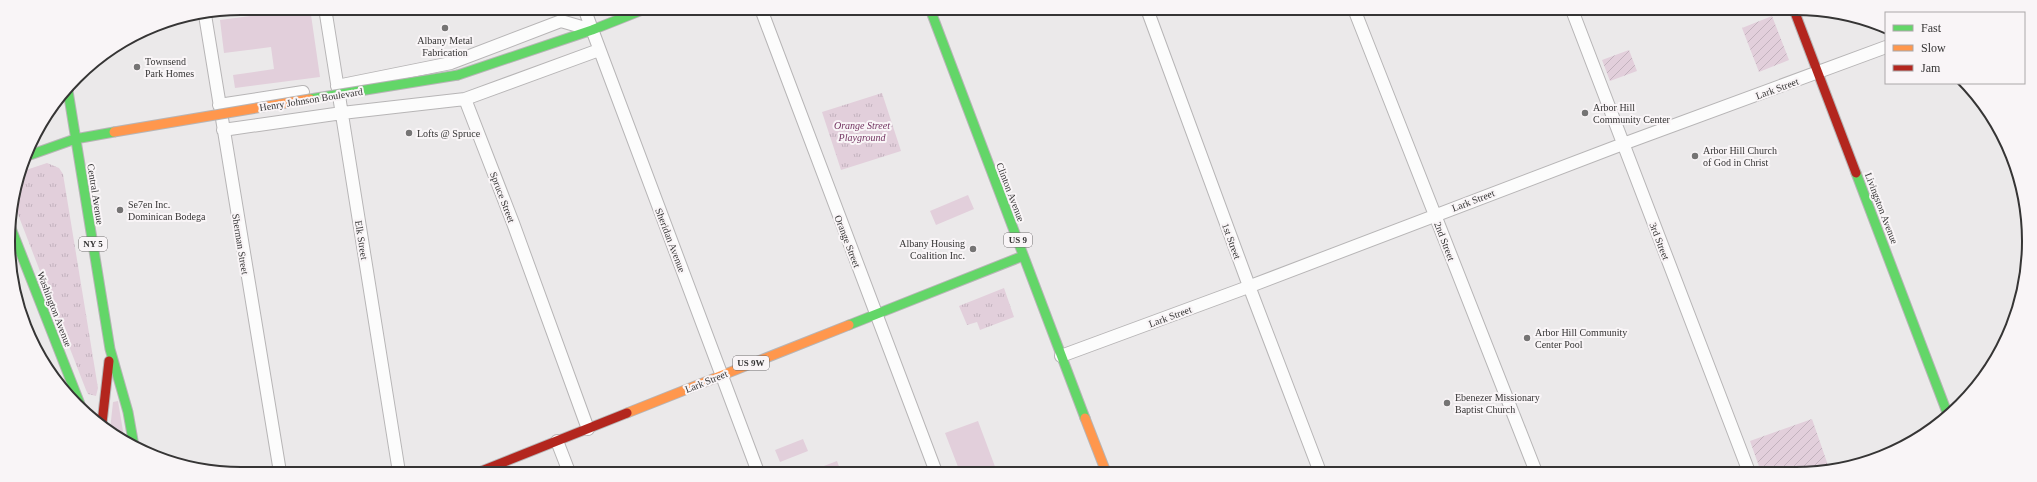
<svg xmlns="http://www.w3.org/2000/svg" width="2037" height="482" viewBox="0 0 2037 482" font-family="Georgia,serif">
	<style>
		.grass { fill: #e2cfdb }
		.forest { fill: url(#forest-firs) }
		.park { fill: url(#park-tufts) }
		.garden { fill: url(#garden-furrows) }
		.lines { fill: none; stroke-linecap: round; stroke-linejoin: round }
		.street-casing { stroke: #b7b5b6; stroke-width: 14 }
		.fast-casing { stroke: #b7b5b6; stroke-width: 11 }
		.slow-casing { stroke: #b7b5b6; stroke-width: 11 }
		.jam-casing { stroke: #b7b5b6; stroke-width: 11 }
		.street { stroke: #fcfcfc; stroke-width: 12 }
		.fast { stroke: #63d668; stroke-width: 9 }
		.slow { stroke: #ff974d; stroke-width: 9 }
		.jam { stroke: #b3261e; stroke-width: 9 }
		.fast-bridge-casing { stroke: #b7b5b6; stroke-width: 11; stroke-linecap: butt }
		.slow-bridge-casing { stroke: #b7b5b6; stroke-width: 11; stroke-linecap: butt }
		.fast-bridge { stroke: #63d668; stroke-width: 9 }
		.slow-bridge { stroke: #ff974d; stroke-width: 9 }
		.poi-dot { fill: #757474; stroke: #f9f5f7; stroke-width: 1.5 }
		.labels { text-anchor: middle; stroke-width: 4; stroke-linejoin: round; paint-order: stroke }
		.shield { fill: #f9f5f7; stroke: #706f6f; stroke-width: 1 }
		.shield-label { font-size: 9px; font-weight: bold; fill: #363535 }
		.poi-label { font-size: 10px; fill: #363535; stroke: #f9f5f7; text-anchor: start }
		.street-label { font-size: 10px; fill: #363535; stroke: #f9f5f7 }
		.park-label { font-size: 10px; font-style: italic; fill: #733461; stroke: #f9f5f7 }
		.rim { fill: none; stroke: #363535; stroke-width: 2 }
	</style>
	<defs>
		<pattern id="forest-firs" width="22" height="20" patternUnits="userSpaceOnUse"><rect width="22" height="20" fill="#e2cfdb"/><path d="M5 1l3.5 6h-7zM16 11l3.5 6h-7z" fill="#c2b2bd"/></pattern>
		<pattern id="park-tufts" width="24" height="20" patternUnits="userSpaceOnUse"><rect width="24" height="20" fill="#e2cfdb"/><path d="M3 7l-1-3M5 7V3M7 7l1-3M15 17l-1-3M17 17v-4M19 17l1-3" fill="none" stroke="#c2b2bd"/></pattern>
		<pattern id="garden-furrows" width="10" height="10" patternUnits="userSpaceOnUse"><rect width="10" height="10" fill="#e2cfdb"/><path d="M-1 1l2-2M0 10L10 0M9 11l2-2" fill="none" stroke="#c2b2bd"/></pattern>
	</defs>
	<rect width="100%" height="100%" fill="#ebe9ea"/>
	<path class="grass" d="M 310,8 L 320,77 L 235,88 L 233,75 L 274,69 L 271,47 L 224,53 L 220,20 Z
		M 968,195 L 974,209 L 936,225 L 930,211 Z
		M 118,401 L 125,443 L 110,430 L 113,402 Z
		M 978,421 L 997,472 L 960,472 L 945,433 Z
		M 803,439 L 808,451 L 780,462 L 775,450 Z
		M 837,461 L 841,472 L 808,472 Z"/>
	<path class="forest" d="M 261,8 L 310,8 L 262,15 Z"/>
	<path class="park" d="M 882,93 L 901,151 L 841,170 L 822,112 Z
		M 47,163 L 59,168 L 63,174 L 98,388 L 96,396 L 88,394 L 86,390 L 14,204 L 23,171 Z
		M 1004,288 L 1014,317 L 980,330 L 977,322 L 967,325 L 959,306 Z"/>
	<path class="garden" d="M 1772,16 L 1789,60 L 1759,72 L 1742,28 Z
		M 1629,50 L 1637,71 L 1610,81 L 1602,60 Z
		M 1812,419 L 1830,471 L 1761,472 L 1750,441 Z"/>
	<g class="lines">
		<g class="street-casing">
			<path id="street" d="M 325,8 L 399,472
				M 584,8 L 758,472
				M 761,9 L 936,472
				M 1147,9 L 1249,286 L 1320,472
				M 1354,9 L 1536,472
				M 1572,10 L 1749,472
				M 205,15 L 280,472
				M 337,86 L 451,63 L 561,21 L 592,30
				M 465,99 L 513,223 L 588,429
				M 219,105 L 303,92
				M 223,130 L 342,113 L 465,99 L 599,50
				M 1061,356 L 1240,290 L 1623,144 L 1886,47
				M 557,441 L 569,472"/>
		</g>
		<g class="fast-casing">
			<path id="fast" d="M 930,9 L 1085,418
				M 458,75 L 592,30 L 645,9
				M 68,91 L 110,349 L 128,412 L 134,446
				M 27,156 L 75,139 L 114,132
				M 1856,173 L 1948,415
				M 9,223 L 80,404
				M 849,325 L 1023,256"/>
		</g>
		<g class="slow-casing">
			<path id="slow" d="M 627,413 L 849,325
				M 1085,418 L 1106,472"/>
		</g>
		<g class="jam-casing">
			<path id="jam" d="M 1794,10 L 1856,173
				M 102,423 L 109,361
				M 479,472 L 627,413"/>
		</g>
		<use href="#street" class="street"/>
		<use href="#fast" class="fast"/>
		<use href="#slow" class="slow"/>
		<use href="#jam" class="jam"/>
		<g class="fast-bridge-casing">
			<path id="fast-bridge" d="M 310,99 L 458,75"/>
		</g>
		<g class="slow-bridge-casing">
			<path id="slow-bridge" d="M 114,132 L 310,99"/>
		</g>
		<use href="#fast-bridge" class="fast-bridge"/>
		<use href="#slow-bridge" class="slow-bridge"/>
	</g>
	<g class="poi-dot">
		<circle cx="445" cy="28" r="4"/>
		<circle cx="137" cy="67" r="4"/>
		<circle cx="1585" cy="113" r="4"/>
		<circle cx="409" cy="133" r="4"/>
		<circle cx="1695" cy="156" r="4"/>
		<circle cx="120" cy="210" r="4"/>
		<circle cx="973" cy="249" r="4"/>
		<circle cx="1527" cy="338" r="4"/>
		<circle cx="1447" cy="403" r="4"/>
	</g>
	<g class="labels">
		<g class="shield">
			<rect x="1004" y="233" width="28" height="14" rx="3"/>
			<rect x="79" y="237" width="28" height="14" rx="3"/>
			<rect x="733" y="356" width="36" height="14" rx="3"/>
		</g>
		<g class="shield-label">
			<text x="1018" y="243">US 9</text>
			<text x="93" y="247">NY 5</text>
			<text x="751" y="366">US 9W</text>
		</g>
		<g class="poi-label">
			<text x="445" y="44" text-anchor="middle">Albany Metal<tspan x="445" dy="12">Fabrication</tspan></text>
			<text x="145" y="65">Townsend<tspan x="145" dy="12">Park Homes</tspan></text>
			<text x="1593" y="111">Arbor Hill<tspan x="1593" dy="12">Community Center</tspan></text>
			<text x="417" y="137">Lofts @ Spruce</text>
			<text x="1703" y="154">Arbor Hill Church<tspan x="1703" dy="12">of God in Christ</tspan></text>
			<text x="128" y="208">Se7en Inc.<tspan x="128" dy="12">Dominican Bodega</tspan></text>
			<text x="965" y="247" text-anchor="end">Albany Housing<tspan x="965" dy="12">Coalition Inc.</tspan></text>
			<text x="1535" y="336">Arbor Hill Community<tspan x="1535" dy="12">Center Pool</tspan></text>
			<text x="1455" y="401">Ebenezer Missionary<tspan x="1455" dy="12">Baptist Church</tspan></text>
		</g>
		<g class="street-label">
			<text transform="translate(1777 88) rotate(-20)" y="4">Lark Street</text>
			<text transform="translate(311 99) rotate(-9)" y="4">Henry Johnson Boulevard</text>
			<text transform="translate(1011 192) rotate(69)" y="4">Clinton Avenue</text>
			<text transform="translate(96 194) rotate(81)" y="4">Central Avenue</text>
			<text transform="translate(503 197) rotate(69)" y="4">Spruce Street</text>
			<text transform="translate(1473 200) rotate(-21)" y="4">Lark Street</text>
			<text transform="translate(1882 208) rotate(69)" y="4">Livingston Avenue</text>
			<text transform="translate(362 240) rotate(81)" y="4">Elk Street</text>
			<text transform="translate(671 240) rotate(69)" y="4">Sheridan Avenue</text>
			<text transform="translate(848 241) rotate(69)" y="4">Orange Street</text>
			<text transform="translate(1232 241) rotate(70)" y="4">1st Street</text>
			<text transform="translate(1445 241) rotate(69)" y="4">2nd Street</text>
			<text transform="translate(1660 241) rotate(69)" y="4">3rd Street</text>
			<text transform="translate(241 244) rotate(81)" y="4">Sherman Street</text>
			<text transform="translate(55 309) rotate(69)" y="4">Washington Avenue</text>
			<text transform="translate(1170 316) rotate(-20)" y="4">Lark Street</text>
			<text transform="translate(706 381) rotate(-22)" y="4">Lark Street</text>
		</g>
		<g class="park-label">
			<text x="862" y="129">Orange Street<tspan x="862" dy="12">Playground</tspan></text>
		</g>
	</g>
	<path d="M0 0H2037V482H0ZM241 15H1796A226 226 0 0 1 2022 241V241A226 226 0 0 1 1796 467H241A226 226 0 0 1 15 241V241A226 226 0 0 1 241 15Z" fill="#f9f5f7" fill-rule="evenodd"/>
	<path class="rim" d="M241 15H1796A226 226 0 0 1 2022 241V241A226 226 0 0 1 1796 467H241A226 226 0 0 1 15 241V241A226 226 0 0 1 241 15Z"/>
	<rect x="1885" y="12" width="140" height="72" fill="#f9f5f7" stroke="#aba8a9"/>
	<rect x="1893" y="25" width="20" height="6" fill="#63d668" stroke="#aba8a9"/>
	<text x="1921" y="32" font-size="12" fill="#363535">Fast</text>
	<rect x="1893" y="45" width="20" height="6" fill="#ff974d" stroke="#aba8a9"/>
	<text x="1921" y="52" font-size="12" fill="#363535">Slow</text>
	<rect x="1893" y="65" width="20" height="6" fill="#b3261e" stroke="#aba8a9"/>
	<text x="1921" y="72" font-size="12" fill="#363535">Jam</text>
</svg>
